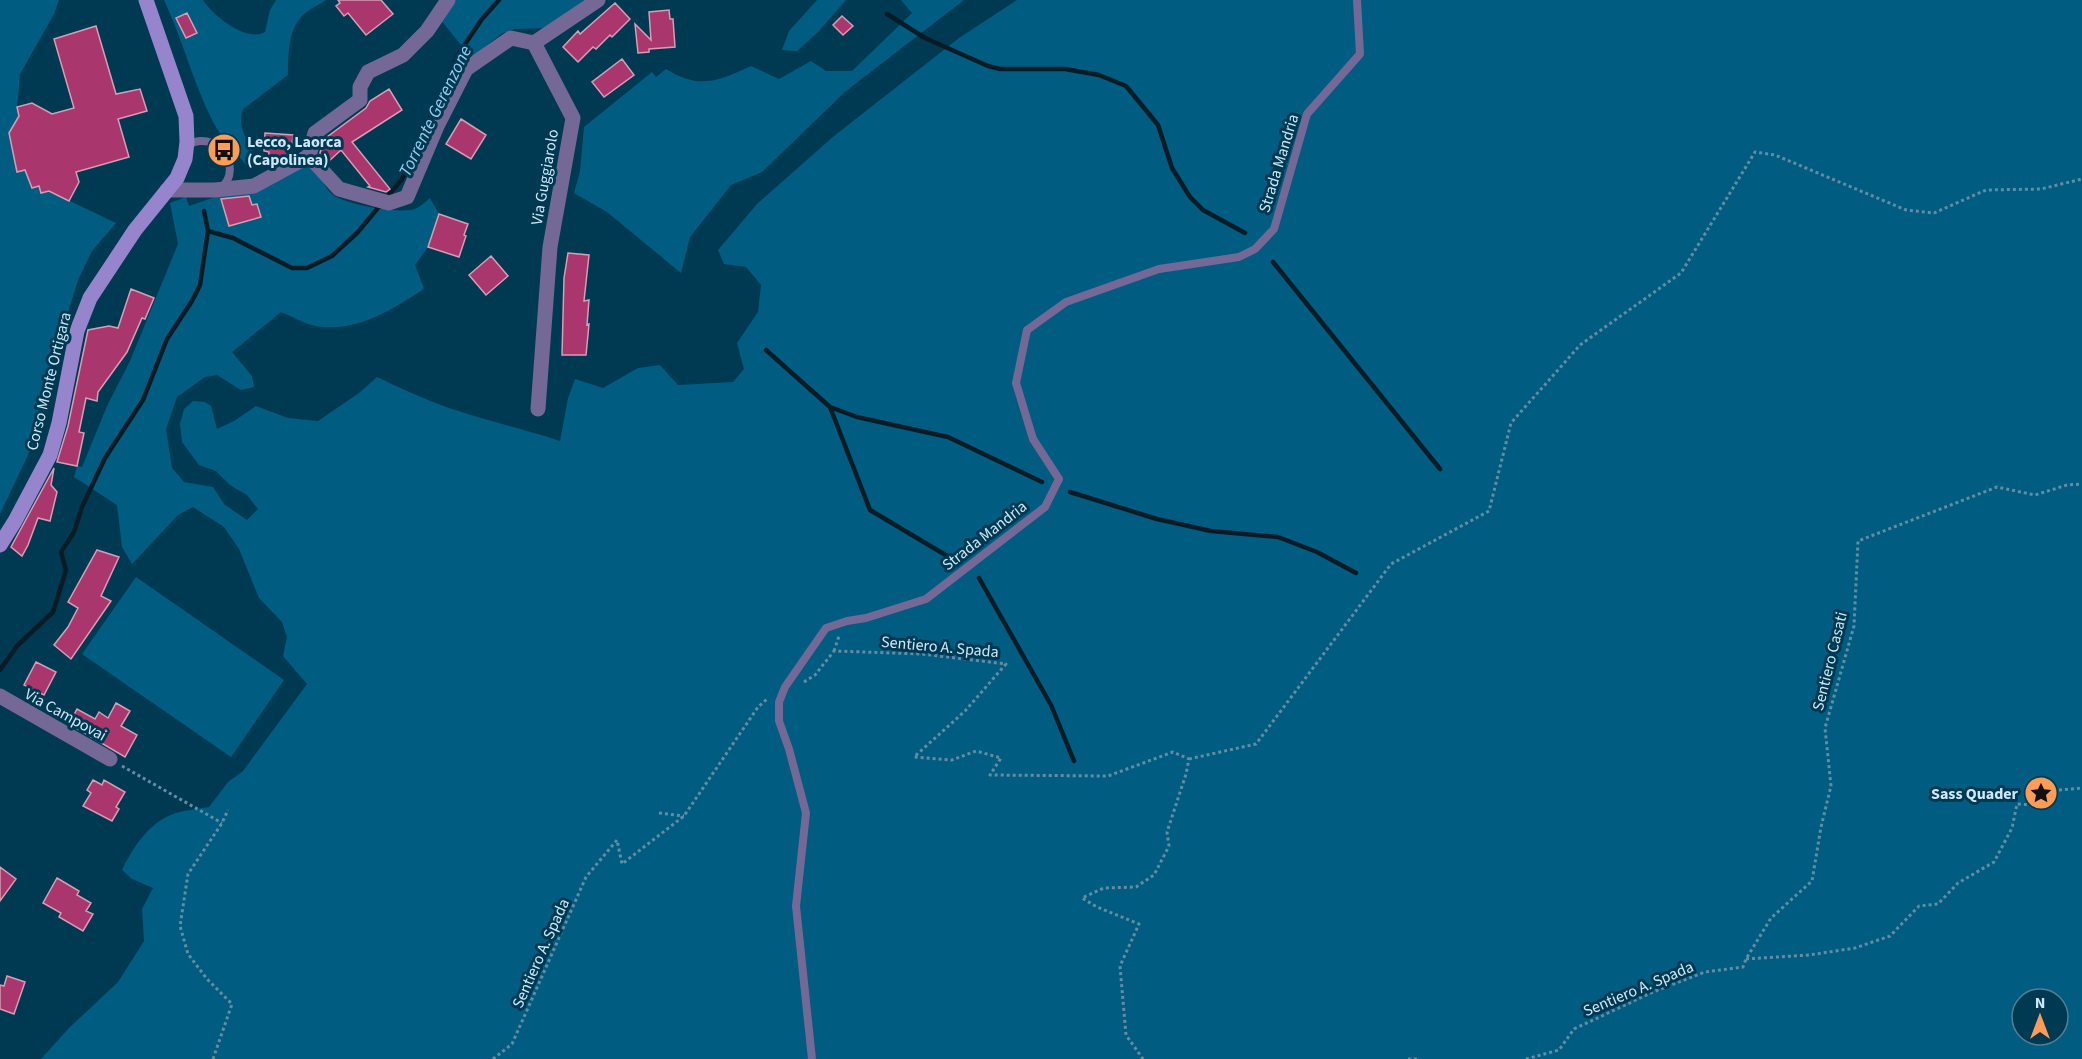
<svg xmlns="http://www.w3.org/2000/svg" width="2082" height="1059" viewBox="0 0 2082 1059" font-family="'Source Sans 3',sans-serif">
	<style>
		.green { fill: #015c81; fill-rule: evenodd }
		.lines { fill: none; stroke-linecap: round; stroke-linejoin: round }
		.stream { stroke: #091c26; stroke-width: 4.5 }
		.building { fill: #a9376d; stroke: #d59fb3; stroke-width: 1.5 }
		.path { stroke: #638da2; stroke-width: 3; stroke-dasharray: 3 3; stroke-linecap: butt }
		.lane { stroke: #736896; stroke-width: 8 }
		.street { stroke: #736896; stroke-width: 15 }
		.secondary { stroke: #9684cc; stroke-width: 15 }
		.labels { text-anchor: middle; stroke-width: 6; stroke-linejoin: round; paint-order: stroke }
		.poi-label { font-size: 16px; font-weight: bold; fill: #cfe8f8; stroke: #003952; text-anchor: start }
		.street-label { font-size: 16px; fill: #cfe8f8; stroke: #003952 }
		.water-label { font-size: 18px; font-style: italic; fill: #94cdef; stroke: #003952 }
	</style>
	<rect width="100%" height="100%" fill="#003952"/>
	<path class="green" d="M 0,0 L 59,0 L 54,14 L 20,74 L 17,107 L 19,116 L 9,133 L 17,171 L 25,170 L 32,187 L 39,186 L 41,193 L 49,191 L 116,223 L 92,251 L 78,280 L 55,354 L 36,438 L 0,514 Z
		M 164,0 L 203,0 C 212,15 247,43 265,32 L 270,10 L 276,0 L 326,0 C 318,5 308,10 302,16 C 288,30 288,56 288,75 L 243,109 C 236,127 248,140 255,156 L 253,162 L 247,167 C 237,151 223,141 213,122 C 193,83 183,40 164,0 Z
		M 447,0 L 584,0 L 547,28 L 514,29 L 501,34 L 469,60 L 461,45 L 440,19 Z
		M 817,0 L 846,0 L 818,32 L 797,51 L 782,50 L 789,31 Z
		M 901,0 L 964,0 L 846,91 L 762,172 L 731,185 L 690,237 L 681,273 L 607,212 L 574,193 L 580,171 L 584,127 L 652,72 L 656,77 L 666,69 C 700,90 718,81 751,66 L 779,79 L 811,61 L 826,71 L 852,71 L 912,13 Z
		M 1017,0 L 2082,0 L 2082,1059 L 41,1059 L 69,1028 L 118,982 L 144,941 L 142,909 L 153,888 L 132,879 L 122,870 C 133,847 150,821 176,813 C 186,810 198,809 209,807 L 228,782 L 243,771 L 307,684 L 283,656 L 287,637 L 282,622 L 259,598 L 239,549 L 224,527 L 193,507 L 178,515 L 132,564 L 122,547 L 117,505 L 74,477 L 77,466 L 82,467 L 107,406 L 130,361 L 178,244 L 170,203 L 186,197 L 189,206 L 303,166 C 321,168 320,183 332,194 C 345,205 399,214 415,209 C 420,207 425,202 430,198 L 439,214 L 428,247 L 415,265 L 424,289 C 391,310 356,333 316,326 C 304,324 292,316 281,312 L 232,352 L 252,376 L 254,387 L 241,390 L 217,375 L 205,377 L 177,397 L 166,429 L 172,468 L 184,482 L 213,487 L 224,504 L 247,520 L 258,509 L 247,495 L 230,485 L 216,471 L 199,465 L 182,442 L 180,424 L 184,409 L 193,401 L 205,402 L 211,406 L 217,429 L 234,421 L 256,406 L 288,418 L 318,421 L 359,393 L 377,377 C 400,388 424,399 449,408 C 485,420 523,429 560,441 L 568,398 L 575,379 L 603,388 L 638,368 L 660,365 L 678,385 L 733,382 L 744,369 L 737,343 L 758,312 L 761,285 L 746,267 L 724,264 L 718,250 L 757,204 L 834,136 L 959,38 ZM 2022,999 L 2058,999 L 2058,1035 L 2022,1035 Z
		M 136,577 L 284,680 L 231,757 L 82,654 Z"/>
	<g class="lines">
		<path class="stream" d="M 887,14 L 925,38 L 988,66 L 1000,69 L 1065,69 L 1099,75 L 1126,86 L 1158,125 L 1172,168 L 1190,197 L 1203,210 L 1245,233
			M 208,231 L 233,238 L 292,268 L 307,268 L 332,256 L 357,233 L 402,179 L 459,53 L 482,19 L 499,0
			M 1273,262 L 1440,469
			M 766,350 L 830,407 L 857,417 L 948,437 L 1042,482
			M 830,407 L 870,510 L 954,560
			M 1070,492 L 1157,519 L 1211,531 L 1278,537 L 1317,552 L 1356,573
			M 979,578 L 1051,705 L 1074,761
			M 0,670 L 17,646 L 53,612 L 66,570 L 61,552 L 74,532 L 82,507 L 105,458 L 143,400 L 167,339 L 192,301 L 200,285 L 208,231 L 204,211"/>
	</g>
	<path class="building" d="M 338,0 L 381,0 L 393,14 L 366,35 L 348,13 L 344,16 L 336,6 L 340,3 Z
		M 615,3 L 630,19 L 612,37 L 610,35 L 596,49 L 593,47 L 578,62 L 563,47 L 578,31 L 580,34 Z
		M 669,10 L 670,19 L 673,19 L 675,47 L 649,49 L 649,52 L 638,53 L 635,24 L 651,40 L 649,12 Z
		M 187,13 L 197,33 L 186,38 L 176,18 Z
		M 842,16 L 853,26 L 843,35 L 833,25 Z
		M 96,26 L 116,94 L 140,89 L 147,111 L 118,119 L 129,157 L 76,172 L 79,182 L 69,201 L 49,191 L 41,193 L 39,186 L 32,188 L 25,170 L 17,172 L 9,133 L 19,116 L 17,107 L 32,103 L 52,114 L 74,108 L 54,39 Z
		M 622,59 L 634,75 L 604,97 L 592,82 Z
		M 389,89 L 402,110 L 352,142 L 390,189 L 386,192 L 368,187 L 370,186 L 341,150 L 328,162 L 320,153 L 323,140 L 366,108 L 370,101 Z
		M 461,119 L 486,135 L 471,159 L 446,144 Z
		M 265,133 L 293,135 L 291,154 L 288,154 L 288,156 L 275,163 L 268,163 L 269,152 L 264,151 Z
		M 249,196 L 252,205 L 257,204 L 261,217 L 229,226 L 221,199 Z
		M 439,214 L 468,224 L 464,235 L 466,236 L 459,257 L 428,247 Z
		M 568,253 L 589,255 L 584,301 L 589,300 L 587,325 L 589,324 L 586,355 L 562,355 L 564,278 Z
		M 491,256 L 508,276 L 486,295 L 469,275 Z
		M 131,289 L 154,298 L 145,319 L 142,318 L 127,352 L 98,392 L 97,401 L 86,398 L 79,432 L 84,433 L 77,466 L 57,462 L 68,426 L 88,330 L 109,326 L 118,328 Z
		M 54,468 L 51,485 L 57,492 L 50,521 L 38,518 L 28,545 L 22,556 L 11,547 Z
		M 97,550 L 119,557 L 101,596 L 111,601 L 71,659 L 54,645 L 68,627 L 78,608 L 68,602 Z
		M 36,662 L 56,672 L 44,695 L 24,685 Z
		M 116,703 L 130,711 L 121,726 L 137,735 L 125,757 L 69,724 L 77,709 L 95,719 L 99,712 L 108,718 Z
		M 93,780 L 102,785 L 104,780 L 125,792 L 116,807 L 119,809 L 112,821 L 83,806 L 91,793 L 87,790 Z
		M 0,867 L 16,879 L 0,901 Z
		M 57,878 L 79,891 L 77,895 L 91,903 L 86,911 L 93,914 L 83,931 L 59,917 L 61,913 L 43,903 Z
		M 7,976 L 25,982 L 14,1014 L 0,1009 L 0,985 L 4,986 Z"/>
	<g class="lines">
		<path class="path" d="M 834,651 L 839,636
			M 804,682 L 815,675 L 834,651 L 922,654 L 1006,664 L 965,711 L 914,757 L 952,760 L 976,751 L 1001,758 L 990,775 L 1108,776 L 1173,752 L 1189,759 L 1186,774 L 1167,832 L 1169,846 L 1154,875 L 1136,887 L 1104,888 L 1082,898 L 1097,907 L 1139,924 L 1120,966 L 1126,1035 L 1143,1059
			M 1189,759 L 1256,744 L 1391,564 L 1489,511 L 1511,423 L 1580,345 L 1681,273 L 1755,152 L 1775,155 L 1906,210 L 1934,213 L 1986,190 L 2041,189 L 2082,179
			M 122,766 L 222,823
			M 659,813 L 684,816
			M 1746,959 L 1809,955 L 1855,948 L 1890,936 L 1919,906 L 1938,904 L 1958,883 L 1994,862 L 2012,828 L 2017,804 L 2035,805 L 2046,791 L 2082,788
			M 213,1059 L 232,1004 L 207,979 L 188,954 L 180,926 L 188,874 L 222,823 L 228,810
			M 493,1059 L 512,1044 L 586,877 L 617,840 L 622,864 L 684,816 L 758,707 L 767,699
			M 1408,1059 L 1419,1059
			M 1526,1059 L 1559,1050 L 1574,1029 L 1653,992 L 1705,972 L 1743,967 L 1746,959 L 1771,918 L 1812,881 L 1821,827 L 1831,786 L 1825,728 L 1854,626 L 1858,541 L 1997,487 L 2035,495 L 2067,485 L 2082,484"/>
		<path class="lane" d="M 187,146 C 213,127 246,166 221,188
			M 812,1059 L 796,906 L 806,813 L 789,749 L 779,721 L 779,702 L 785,687 L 826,628 L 847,621 L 866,618 L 926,599 L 1045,507 L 1059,479 L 1033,439 L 1016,383 L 1027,330 L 1066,302 L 1159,269 L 1239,257 L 1255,249 L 1274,229 L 1307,114 L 1360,54 L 1357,0"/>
		<path class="street" d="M 534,43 L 598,0
			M 309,156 L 339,189 L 389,203 L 407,197 L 437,126 L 466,69 L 511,38 L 534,43 L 573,118 L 550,247 L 538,409
			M 167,190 L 215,190 L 254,186 L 309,156 L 315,133 L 360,100 L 360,87 L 368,72 L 403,55 L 427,31 L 448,0
			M 0,696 L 110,759"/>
		<path class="secondary" d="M 0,545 L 15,521 L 50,455 L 59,423 L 77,331 L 90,298 L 135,230 L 177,178 L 185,159 L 187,142 L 186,116 L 146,0"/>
	</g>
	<defs>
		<g id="bus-disc" transform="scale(1.725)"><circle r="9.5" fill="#fd9c56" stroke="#003952"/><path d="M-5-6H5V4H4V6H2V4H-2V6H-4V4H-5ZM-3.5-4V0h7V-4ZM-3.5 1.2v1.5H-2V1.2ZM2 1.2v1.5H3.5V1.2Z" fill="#111"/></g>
		<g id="sight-disc" transform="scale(1.725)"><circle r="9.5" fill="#fd9c56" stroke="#003952"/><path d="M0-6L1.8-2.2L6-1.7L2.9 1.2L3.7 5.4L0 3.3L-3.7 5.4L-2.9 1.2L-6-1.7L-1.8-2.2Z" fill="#111"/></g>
	</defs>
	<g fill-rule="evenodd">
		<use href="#bus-disc" x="224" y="150"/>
		<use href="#sight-disc" x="2041" y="793"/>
	</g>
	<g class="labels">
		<g class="poi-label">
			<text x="247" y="147">Lecco, Laorca<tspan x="247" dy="18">(Capolinea)</tspan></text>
			<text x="2018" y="799" text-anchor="end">Sass Quader</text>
		</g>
		<g class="street-label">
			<text transform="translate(1278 163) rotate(-73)" y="6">Strada Mandria</text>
			<text transform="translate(544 177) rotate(-80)" y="6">Via Guggiarolo</text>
			<text transform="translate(48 381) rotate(-76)" y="6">Corso Monte Ortigara</text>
			<text transform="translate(984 535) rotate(-38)" y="6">Strada Mandria</text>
			<text transform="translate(940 646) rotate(5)" y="6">Sentiero A. Spada</text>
			<text transform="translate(1829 661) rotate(-76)" y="6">Sentiero Casati</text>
			<text transform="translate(66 714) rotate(29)" y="6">Via Campovai</text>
			<text transform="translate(540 953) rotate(-66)" y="6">Sentiero A. Spada</text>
			<text transform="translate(1638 988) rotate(-23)" y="6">Sentiero A. Spada</text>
		</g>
		<g class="water-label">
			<text transform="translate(435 111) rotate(-64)" y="6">Torrente Gerenzone</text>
		</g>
	</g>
	<g transform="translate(2040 1017)"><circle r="28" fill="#003952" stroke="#537f94" stroke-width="1.5"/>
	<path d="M0-4.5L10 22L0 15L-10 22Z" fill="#fd9c56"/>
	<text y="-9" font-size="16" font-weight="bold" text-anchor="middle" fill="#cfe8f8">N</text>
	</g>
</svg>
